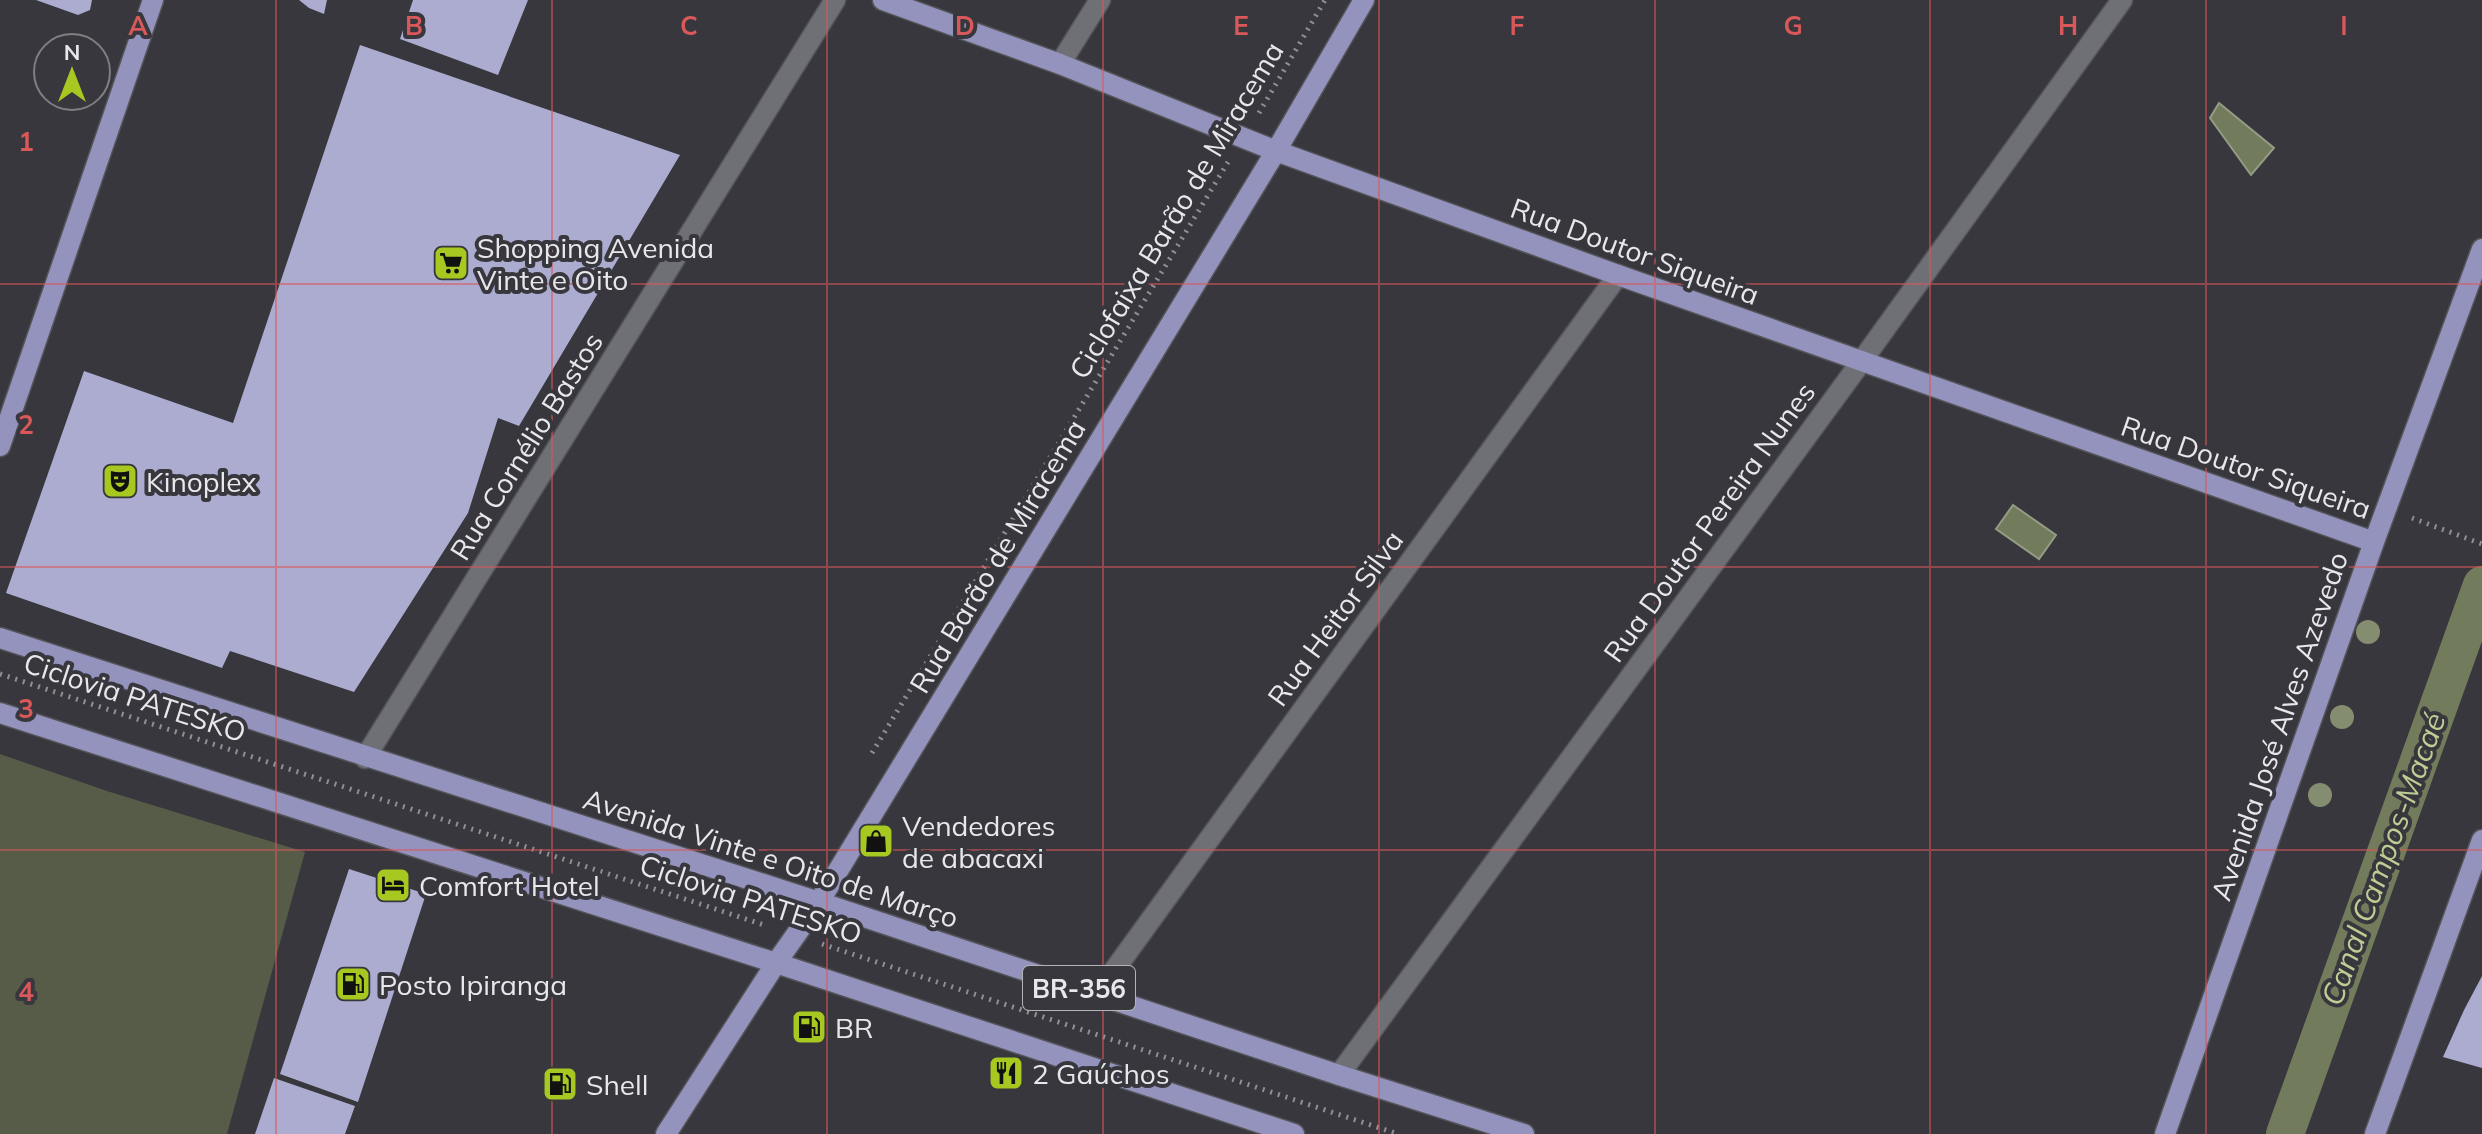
<svg xmlns="http://www.w3.org/2000/svg" width="2482" height="1134" font-family="Mulish,sans-serif">
<rect width="100%" height="100%" fill="#37373d"/>
<path fill="#565c47" d="M 0,754 L 107,791 L 305,852 L 227,1134 L 0,1134 Z"/>
<path fill="#727b5b" stroke="#959c86" stroke-width="2" d="M 2219,103 L 2274,148 L 2251,175 L 2210,118 Z
M 2013,505 L 2056,535 L 2039,559 L 1996,529 Z"/>
<g fill="none" stroke-linecap="round" stroke-linejoin="round">
<path stroke="#727b5b" stroke-width="38" d="M 2285,1134 L 2482,585"/>
</g>
<path fill="#abaccf" d="M 36,0 L 92,0 L 90,10 L 78,15 Z
M 299,0 L 327,0 L 324,14 L 309,8 Z
M 413,0 L 528,0 L 498,75 L 400,39 Z
M 360,45 L 680,155 L 519,426 L 498,418 L 468,513 L 354,692 L 230,651 L 222,668 L 6,593 L 84,371 L 233,423 Z
M 349,869 L 426,894 L 358,1102 L 280,1074 Z
M 2482,976 L 2482,1068 L 2443,1057 L 2464,1010 Z
M 274,1078 L 355,1106 L 345,1134 L 255,1134 Z"/>
<g fill="none" stroke-linecap="round" stroke-linejoin="round">
<defs>
<path id="minor" d="M 1060,64 L 1100,0
M 365,758 L 835,0
M 1097,994 L 1618,275
M 1339,1075 L 1861,362 L 2122,0"/>
<path id="major" d="M 883,0 L 1060,64 L 1276,151 L 1618,275 L 2374,542
M 0,446 L 153,0
M 0,638 L 819,902 L 1339,1075 L 1524,1134
M 0,713 L 776,963 L 1294,1134
M 666,1134 L 776,963 L 819,902 L 1276,151 L 1364,0
M 2165,1134 L 2374,542 L 2482,249
M 2375,1134 L 2482,840"/>
</defs>
<use href="#minor" stroke="#535358" stroke-width="23"/>
<use href="#major" stroke="#535358" stroke-width="23"/>
<path stroke="#8f8f94" stroke-width="5" stroke-dasharray="2 6" stroke-linecap="butt" d="M 1259,113 L 1325,0
M 2412,518 L 2482,544
M 0,674 L 767,926
M 872,753 L 1228,162
M 822,944 L 1398,1134"/>
<use href="#minor" stroke="#6f7076" stroke-width="20"/>
<use href="#major" stroke="#9393be" stroke-width="20"/>
</g>
<g fill="#858d70">
<circle cx="2368" cy="632" r="12"/>
<circle cx="2342" cy="717" r="12"/>
<circle cx="2320" cy="795" r="12"/>
</g>
<path fill="none" stroke="#da5859" stroke-width="2" stroke-opacity="0.55" d="M 276,0 L 276,1134M 552,0 L 552,1134M 827,0 L 827,1134M 1103,0 L 1103,1134M 1379,0 L 1379,1134M 1655,0 L 1655,1134M 1930,0 L 1930,1134M 2206,0 L 2206,1134M 0,284 L 2482,284M 0,567 L 2482,567M 0,850 L 2482,850"/>
<defs>
<symbol id="supermarket-square" viewBox="-11 -11 22 22"><rect x="-9" y="-9" width="18" height="18" rx="4" fill="#a7c820" stroke="#37373d"/><path d="M-6-5.5h2.5l.6 2H6L4.5 2H-2.5L-4.4-4H-6ZM-1.5 3.2a1.3 1.3 0 1 0 .1 0ZM3 3.2a1.3 1.3 0 1 0 .1 0Z" fill="#111"/></symbol>
<symbol id="theatre-square" viewBox="-11 -11 22 22"><rect x="-9" y="-9" width="18" height="18" rx="4" fill="#a7c820" stroke="#37373d"/><path d="M-5-5.5Q0-4 5-5.5V0Q5 5 0 6Q-5 5-5 0ZM-3.3-2.5H-1v1.5H-3.3ZM1-2.5H3.3v1.5H1ZM-2.8 1Q0 5.5 2.8 1Z" fill="#111"/></symbol>
<symbol id="shop-square" viewBox="-11 -11 22 22"><rect x="-9" y="-9" width="18" height="18" rx="4" fill="#a7c820" stroke="#37373d"/><path d="M-5-2.5h2.3a2.7 3.5 0 0 1 5.4 0H5L5.5 6h-11ZM-1.5-2.5h3a1.5 2.3 0 0 0-3 0Z" fill="#111"/></symbol>
<symbol id="hotel-square" viewBox="-11 -11 22 22"><rect x="-9" y="-9" width="18" height="18" rx="4" fill="#a7c820" stroke="#37373d"/><path d="M-6-4.5h1.5V1H6V5H4.5V3h-9V5H-6ZM-4 0a1.8 1.8 0 1 1 3.6 0ZM.5 0V-2.5h3Q6-2.5 6 0Z" fill="#111"/></symbol>
<symbol id="fuel-square" viewBox="-11 -11 22 22"><rect x="-9" y="-9" width="18" height="18" rx="4" fill="#a7c820" stroke="#37373d"/><path d="M-5.5-6h7V0h2V4h1.3V-2.5L3-4.5l.8-.8L6-3V5H2.5V1h-1V6h-7ZM-4.2-4.7v3.2H.2V-4.7Z" fill="#111"/></symbol>
<symbol id="restaurant-square" viewBox="-11 -11 22 22"><rect x="-9" y="-9" width="18" height="18" rx="4" fill="#a7c820" stroke="#37373d"/><path d="M-5-6h1v4h1v-4h1v4h1v-4h1v5L-1.5 .5V6h-2V.5L-5-1ZM5-6V6H3V1.5H1.5Q1.5-4 5-6Z" fill="#111"/></symbol>
</defs>
<g fill-rule="evenodd">
<use href="#supermarket-square" x="431" y="243" width="40" height="40"/>
<use href="#theatre-square" x="100" y="461" width="40" height="40"/>
<use href="#shop-square" x="856" y="821" width="40" height="40"/>
<use href="#hotel-square" x="373" y="865" width="40" height="40"/>
<use href="#fuel-square" x="333" y="964" width="40" height="40"/>
<use href="#fuel-square" x="789" y="1007" width="40" height="40"/>
<use href="#restaurant-square" x="986" y="1053" width="40" height="40"/>
<use href="#fuel-square" x="540" y="1064" width="40" height="40"/>
</g>
<g text-anchor="middle" dominant-baseline="central" stroke-width="8" stroke-linejoin="round" paint-order="stroke">
<rect fill="#37373d" stroke="#b3b3b8" stroke-width="2" x="1023" y="966" width="112" height="44" rx="6"/>
<g font-size="26" font-weight="bold" fill="#e8e8ec">
<text x="1079" y="988">BR-356</text>
</g>
<g font-size="28" fill="#e8e8ec" stroke="#37373d">
<text transform="translate(1176 210) rotate(-59)">Ciclofaixa Barão de Miracema</text>
<text transform="translate(1635 251) rotate(20)">Rua Doutor Siqueira</text>
<text transform="translate(526 446) rotate(-58)">Rua Cornélio Bastos</text>
<text transform="translate(2246 467) rotate(19)">Rua Doutor Siqueira</text>
<text transform="translate(1709 522) rotate(-54)">Rua Doutor Pereira Nunes</text>
<text transform="translate(997 556) rotate(-59)">Rua Barão de Miracema</text>
<text transform="translate(1335 618) rotate(-54)">Rua Heitor Silva</text>
<text transform="translate(135 697) rotate(18)">Ciclovia PATESKO</text>
<text transform="translate(2279 726) rotate(-71)">Avenida José Alves Azevedo</text>
<text transform="translate(771 858) rotate(18)">Avenida Vinte e Oito de Março</text>
<text transform="translate(751 899) rotate(18)">Ciclovia PATESKO</text>
</g>
<g font-size="28" fill="#e8e8ec" stroke="#37373d" text-anchor="start">
<text x="477" y="247">Shopping Avenida<tspan x="477" dy="32">Vinte e Oito</tspan></text>
<text x="146" y="481">Kinoplex</text>
<text x="902" y="825">Vendedores<tspan x="902" dy="32">de abacaxi</tspan></text>
<text x="419" y="885">Comfort Hotel</text>
<text x="379" y="984">Posto Ipiranga</text>
<text x="835" y="1027">BR</text>
<text x="1032" y="1073">2 Gaúchos</text>
<text x="586" y="1084">Shell</text>
</g>
<g font-size="30" font-style="italic" fill="#bdcd93" stroke="#37373d">
<text transform="translate(2383 859) rotate(-70)">Canal Campos-Macaé</text>
</g>
</g>
<g font-size="26" text-anchor="middle" font-weight="bold" fill="#da5859" stroke="#37373d" stroke-width="8" stroke-linejoin="round" paint-order="stroke">
<text x="138" y="35">A</text>
<text x="414" y="35">B</text>
<text x="689" y="35">C</text>
<text x="965" y="35">D</text>
<text x="1241" y="35">E</text>
<text x="1517" y="35">F</text>
<text x="1793" y="35">G</text>
<text x="2068" y="35">H</text>
<text x="2344" y="35">I</text>
<text x="26" y="151">1</text>
<text x="26" y="434">2</text>
<text x="26" y="718">3</text>
<text x="26" y="1001">4</text>
</g>
<g transform="translate(72 72)"><circle r="38" fill="#37373d" stroke="#7e7e83" stroke-width="2"/>
<path d="M0-6L14 30L0 20L-14 30Z" fill="#a7c820"/>
<text y="-12" font-size="22" font-weight="bold" text-anchor="middle" fill="#e8e8ec">N</text>
</g>
</svg>
